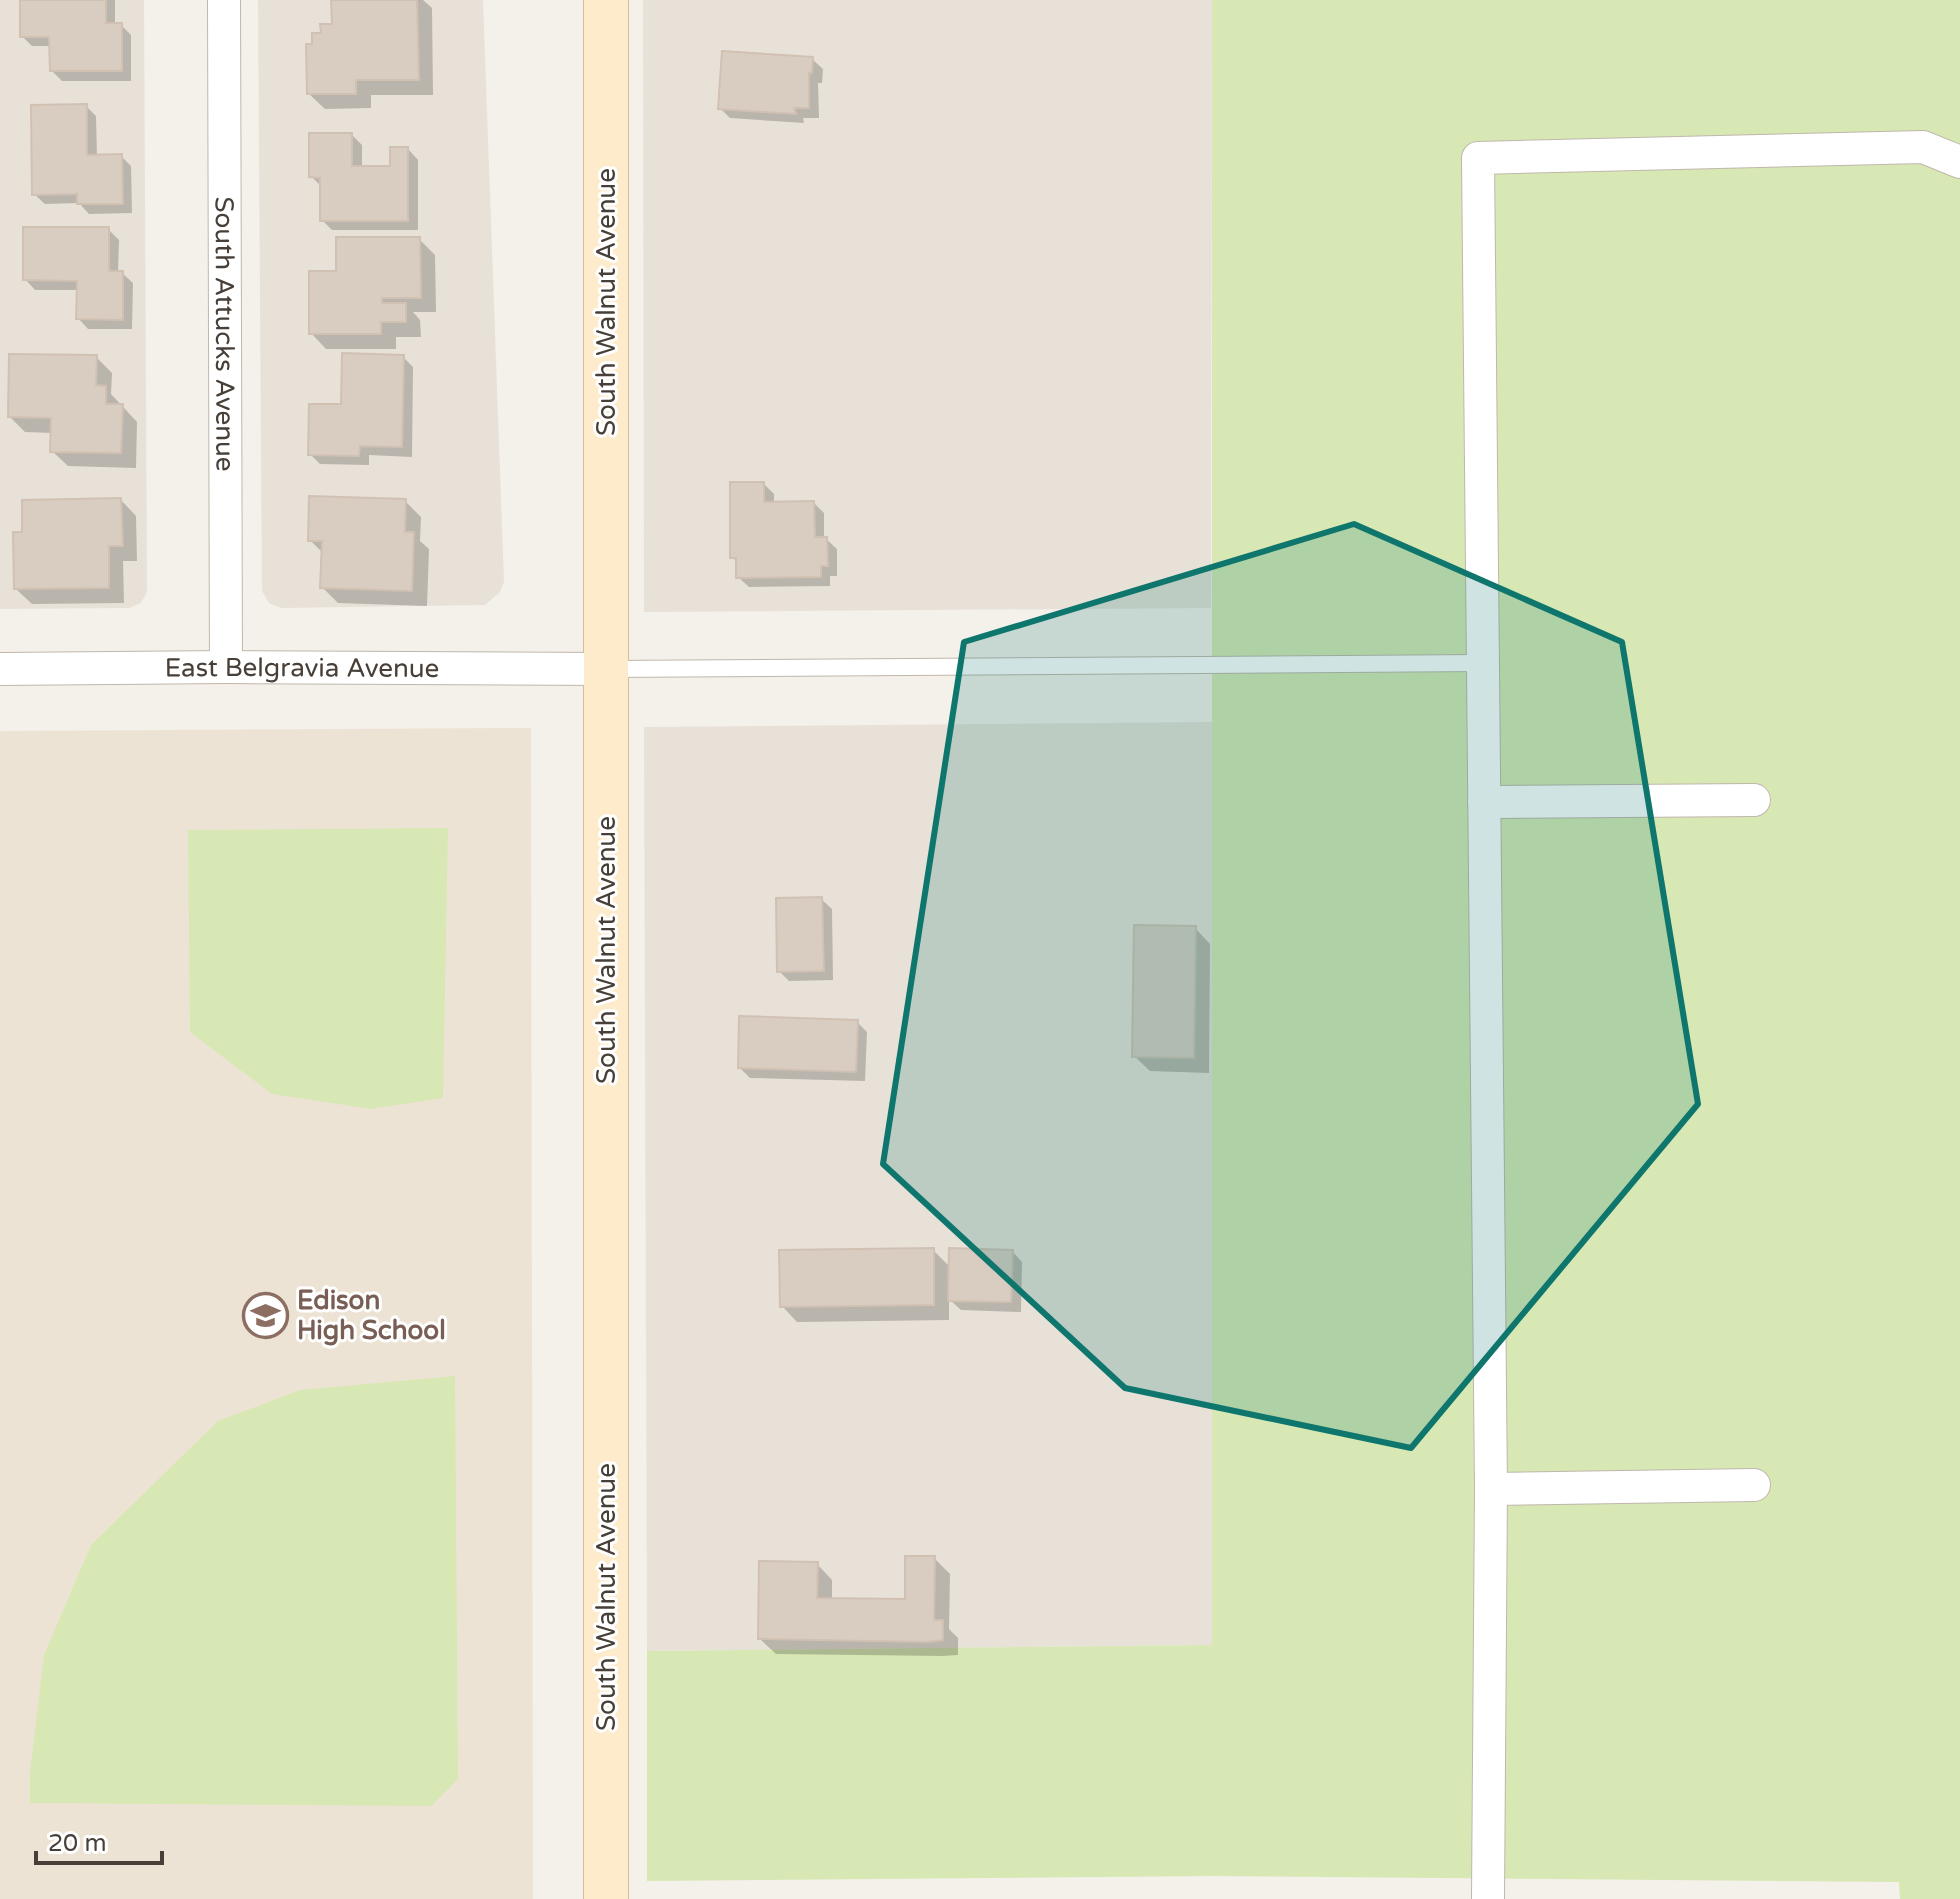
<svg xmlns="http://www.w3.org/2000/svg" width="1960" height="1899" font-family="'Varela Round',sans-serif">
<rect width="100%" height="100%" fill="#f4f0ea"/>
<path fill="#e8e1d8" d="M 0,0 L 144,0 L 147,592 L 141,603 L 129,608 L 0,609 Z
M 258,0 L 483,0 L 504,582 L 500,592 L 485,605 L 281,608 L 269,603 L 262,591 Z
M 643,0 L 1212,0 L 1211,608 L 644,612 Z
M 1212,722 L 1212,1645 L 647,1651 L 644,727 Z"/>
<path fill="#ede3d4" d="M 531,728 L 533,1899 L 0,1899 L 0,731 Z"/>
<path fill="#d7e8b4" d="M 1212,0 L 1960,0 L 1960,1899 L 1900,1899 L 1899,1882 L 1212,1876 L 647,1881 L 647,1651 L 1212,1645 Z
M 448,828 L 443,1098 L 371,1109 L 272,1094 L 190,1032 L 188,830 Z
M 455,1376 L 458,1779 L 431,1806 L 30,1803 L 30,1772 L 44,1655 L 91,1545 L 218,1421 L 300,1390 Z"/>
<path fill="#0003" d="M 22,0 L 115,0 L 115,25 L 121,25 L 131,35 L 131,81 L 62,81 L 52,71 L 51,46 L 32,46 L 22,36 Z
M 333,0 L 423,0 L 432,8 L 433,95 L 371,95 L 371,108 L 325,109 L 309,94 L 314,46 L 334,26 Z
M 812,59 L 823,69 L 822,83 L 818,83 L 819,118 L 803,118 L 804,123 L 730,118 L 720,108 Z
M 86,106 L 96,116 L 97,157 L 121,156 L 131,166 L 132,213 L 89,214 L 79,203 L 45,204 L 34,194 Z
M 352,135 L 362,145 L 362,168 L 392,168 L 408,149 L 418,160 L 418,230 L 332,230 L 322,220 L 322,187 L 311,176 Z
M 108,229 L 119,240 L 118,273 L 122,273 L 133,283 L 132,329 L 88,329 L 78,318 L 78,290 L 35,290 L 25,279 Z
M 419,239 L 435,255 L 436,312 L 413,312 L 420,320 L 421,337 L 396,337 L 396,349 L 326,349 L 311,333 L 338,273 Z
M 96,357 L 112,373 L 111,394 L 137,422 L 136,468 L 68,466 L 52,451 L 53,433 L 25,432 L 10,417 Z
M 403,357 L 413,367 L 412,457 L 369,455 L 369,465 L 320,464 L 310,454 L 343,406 Z
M 764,484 L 774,494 L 774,504 L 814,503 L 824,513 L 824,539 L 826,539 L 837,549 L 837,576 L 830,576 L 830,586 L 749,587 L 738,577 L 738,563 L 732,557 Z
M 121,500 L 136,516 L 137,561 L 123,561 L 124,603 L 32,604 L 16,589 Z
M 405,501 L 421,517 L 420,541 L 429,549 L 427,606 L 338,603 L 322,587 L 323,553 L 310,540 Z
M 821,899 L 832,909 L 833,980 L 789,981 L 779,971 Z
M 1195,928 L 1210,944 L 1209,1073 L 1150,1071 L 1134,1056 Z
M 857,1022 L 867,1032 L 865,1081 L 750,1078 L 740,1068 Z
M 933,1250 L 951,1268 L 1012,1251 L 1022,1262 L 1021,1312 L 961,1310 L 949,1299 L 949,1320 L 797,1322 L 782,1306 Z
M 934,1558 L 950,1574 L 949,1629 L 958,1638 L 958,1655 L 943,1656 L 776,1654 L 760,1639 L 817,1564 L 832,1580 L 832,1600 L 907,1601 Z"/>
<path fill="#d9cdc2" stroke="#d1c1b3" stroke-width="2" d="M 20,0 L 106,0 L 106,23 L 122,23 L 122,71 L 50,71 L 49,37 L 20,37 Z
M 331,0 L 417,0 L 419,80 L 356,80 L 356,94 L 307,94 L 306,44 L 312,44 L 312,33 L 321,33 L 320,24 L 332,24 Z
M 722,51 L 813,57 L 812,73 L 809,73 L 809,108 L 794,108 L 796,114 L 718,109 Z
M 87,104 L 87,155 L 122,154 L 123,204 L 77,204 L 77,194 L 32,195 L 31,105 Z
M 309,133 L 352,133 L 352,166 L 390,166 L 390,147 L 408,147 L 408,221 L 320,221 L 320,178 L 309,177 Z
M 23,227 L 109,227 L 109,271 L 123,271 L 123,320 L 76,319 L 77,281 L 23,280 Z
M 336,237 L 420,237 L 421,298 L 382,298 L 382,303 L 406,303 L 406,322 L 381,322 L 381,334 L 309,334 L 309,271 L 336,271 Z
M 342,353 L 404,355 L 402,447 L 360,446 L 359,456 L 308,455 L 309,404 L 341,404 Z
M 9,354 L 97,355 L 96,385 L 106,386 L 106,404 L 123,404 L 121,453 L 50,452 L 51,418 L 8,417 Z
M 730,482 L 764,482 L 764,502 L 814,501 L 815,537 L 827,537 L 828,566 L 821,566 L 821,577 L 736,578 L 736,558 L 730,558 Z
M 309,496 L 406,499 L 405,532 L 414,532 L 412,591 L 320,588 L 322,541 L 308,541 Z
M 121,498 L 123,546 L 109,546 L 109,588 L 14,589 L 13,532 L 22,532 L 22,500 Z
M 822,897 L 824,971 L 777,972 L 776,898 Z
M 1134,925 L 1196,926 L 1194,1058 L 1132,1057 Z
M 739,1016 L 858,1020 L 856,1072 L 738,1068 Z
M 934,1248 L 934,1305 L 780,1307 L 779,1250 Z
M 949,1248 L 1013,1250 L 1011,1302 L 948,1301 Z
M 905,1556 L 935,1556 L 934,1620 L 943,1620 L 943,1640 L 928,1642 L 758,1639 L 759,1561 L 818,1562 L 817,1598 L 905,1599 Z"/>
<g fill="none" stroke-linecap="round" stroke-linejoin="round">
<defs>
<path id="lane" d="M 607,669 L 1483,663"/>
<g id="street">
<path id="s1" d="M 224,0 L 226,667"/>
<path id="s2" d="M 0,669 L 226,667 L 606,669"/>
<path d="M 1484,802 L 1754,800"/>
<path d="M 1491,1489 L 1754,1485"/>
<path d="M 1488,1899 L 1491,1489 L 1478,158 L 1923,147 L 1960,162"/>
</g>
<path id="secondary" d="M 606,0 L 606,1899"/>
</defs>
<use href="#lane" stroke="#c0b7ac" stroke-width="18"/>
<use href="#street" stroke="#c0b7ac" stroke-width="34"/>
<use href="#secondary" stroke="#d3bd9a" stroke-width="46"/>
<use href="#lane" stroke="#fff" stroke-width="16"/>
<use href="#street" stroke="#fff" stroke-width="32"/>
<use href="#secondary" stroke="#fdebcb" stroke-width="44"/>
</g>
<path fill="#0f766e" fill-opacity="0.2" stroke="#0f766e" stroke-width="6" stroke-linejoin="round" d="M 1354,524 L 1622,642 L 1698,1104 L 1411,1448 L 1125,1388 L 883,1164 L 964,642 Z"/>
<defs>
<symbol id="school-ring" viewBox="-11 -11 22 22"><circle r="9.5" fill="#fff" stroke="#8d6e63" stroke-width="1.5"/><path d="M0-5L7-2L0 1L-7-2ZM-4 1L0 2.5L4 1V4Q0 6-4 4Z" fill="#8d6e63"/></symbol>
</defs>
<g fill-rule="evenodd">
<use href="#school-ring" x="240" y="1290" width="51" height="51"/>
</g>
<g text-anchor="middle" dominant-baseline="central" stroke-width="6" stroke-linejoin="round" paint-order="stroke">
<g font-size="26" fill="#484038" stroke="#fff">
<text transform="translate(606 302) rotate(-90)">South Walnut Avenue</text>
<text stroke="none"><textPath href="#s1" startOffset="334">South Attucks Avenue</textPath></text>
<text stroke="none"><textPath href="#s2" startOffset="302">East Belgravia Avenue</textPath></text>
<text transform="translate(606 950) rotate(-90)">South Walnut Avenue</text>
<text transform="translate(606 1597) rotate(-90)">South Walnut Avenue</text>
</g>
<g font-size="26" font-weight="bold" fill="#785e54" stroke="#fff" text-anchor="start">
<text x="297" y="1300">Edison<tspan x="297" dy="30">High School</tspan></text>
</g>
</g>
<path d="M36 1851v12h126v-12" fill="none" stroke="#484038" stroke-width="4"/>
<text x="48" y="1851" font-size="24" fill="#484038" stroke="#ffffff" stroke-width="6" paint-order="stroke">20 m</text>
</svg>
